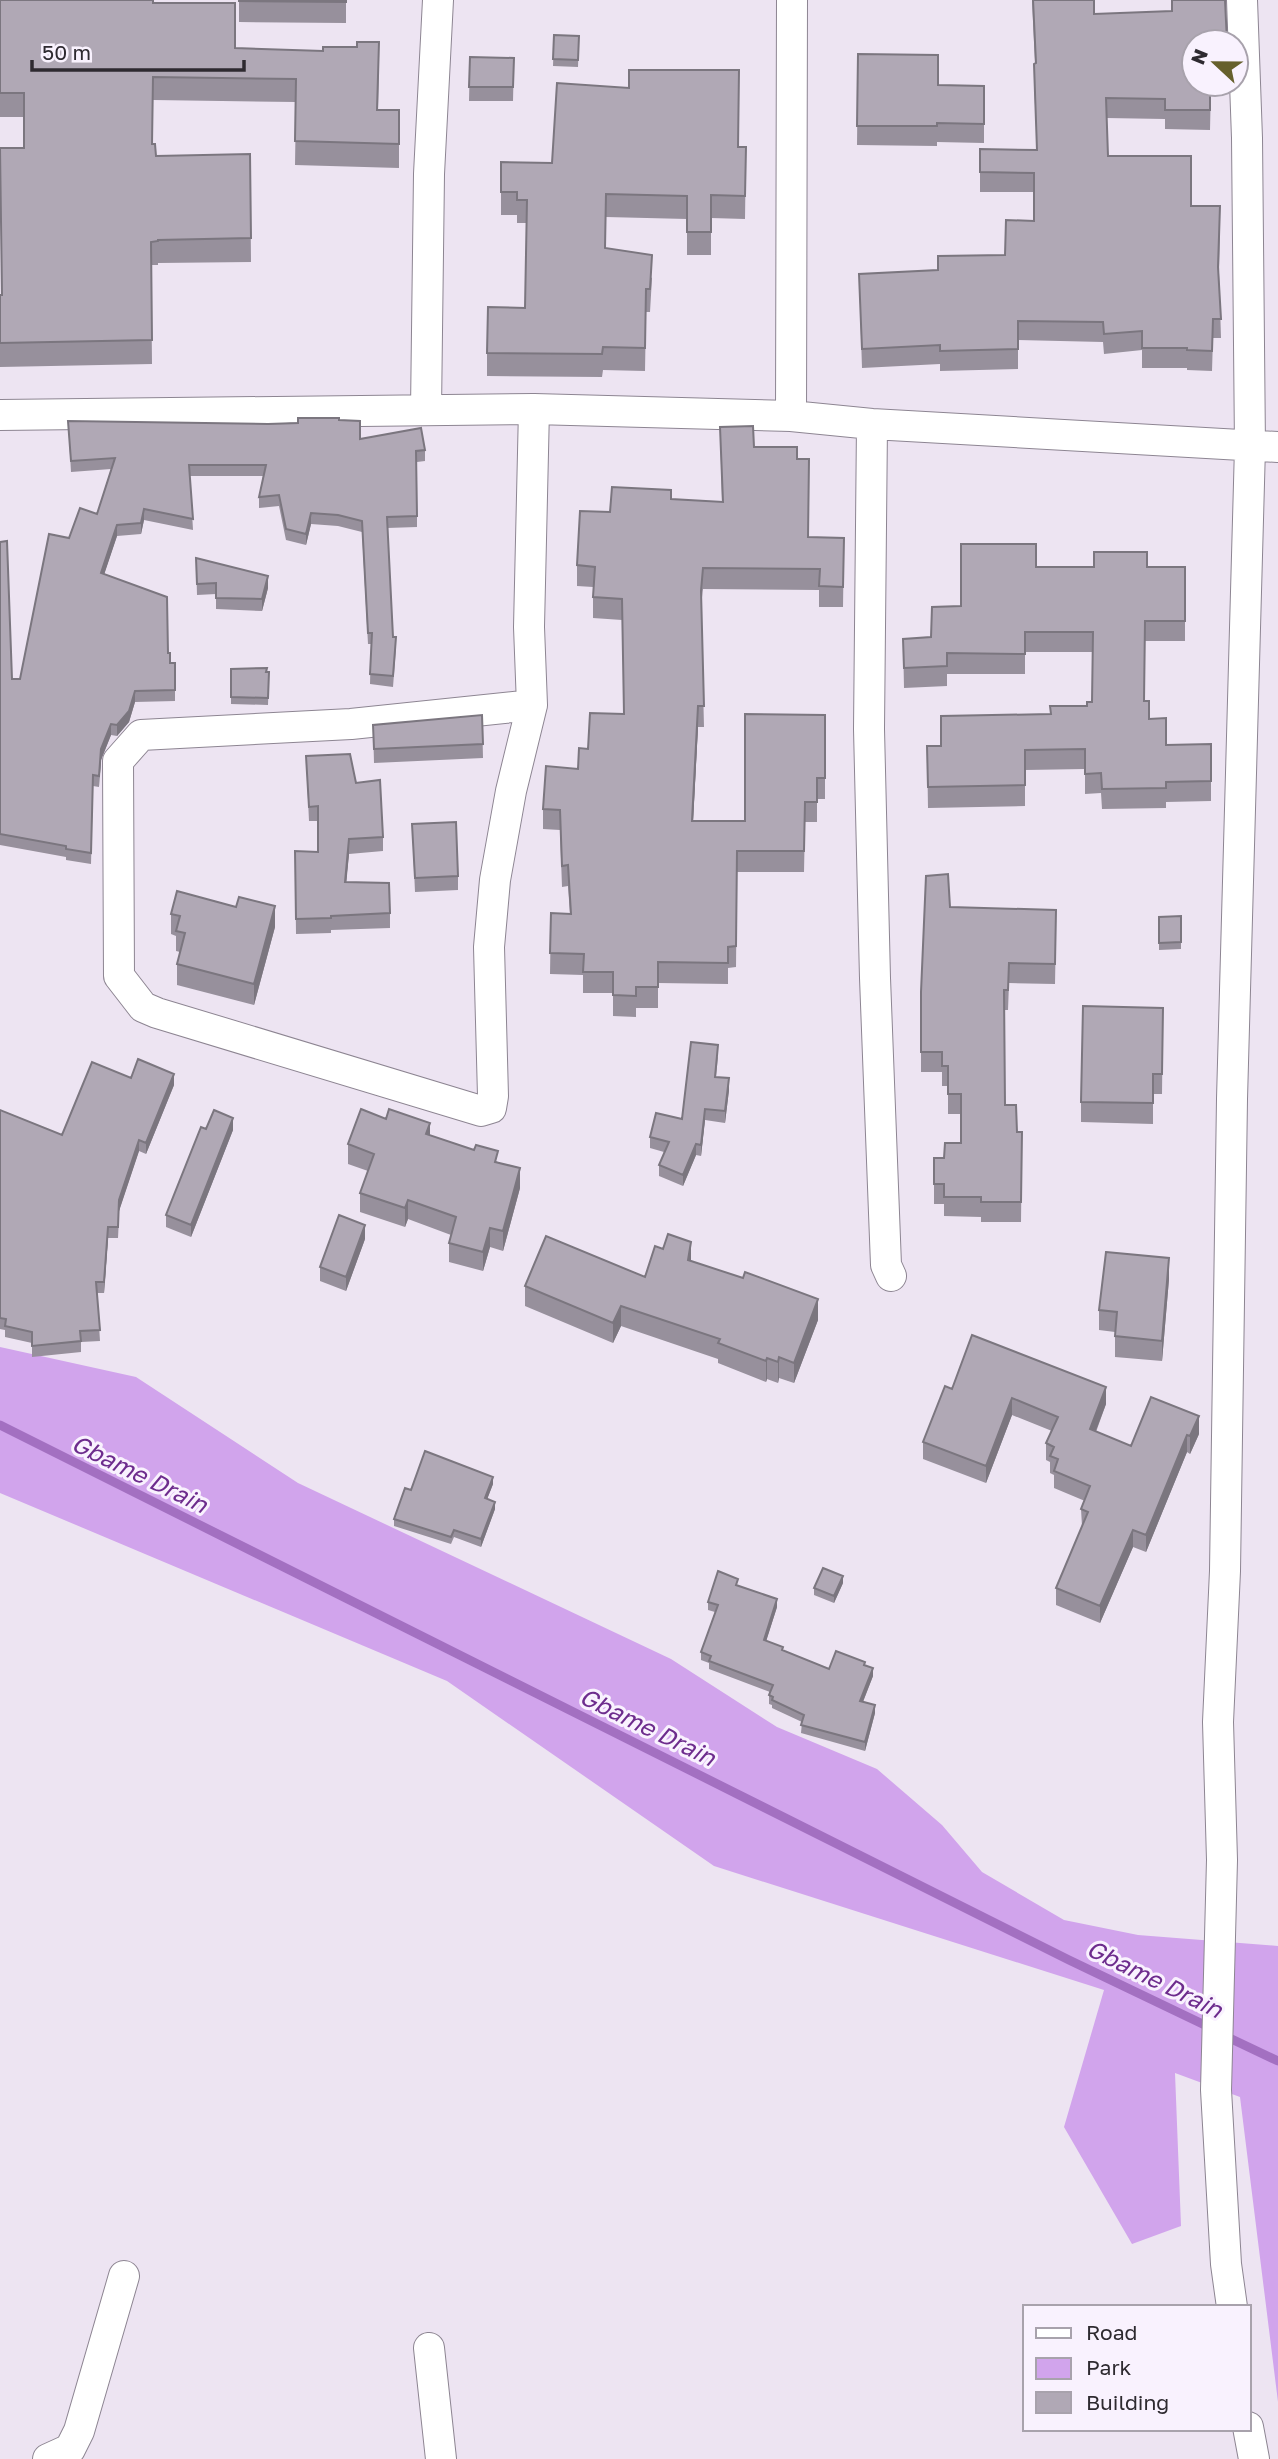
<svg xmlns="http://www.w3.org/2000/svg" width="1278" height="2459" font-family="'Golos Text',sans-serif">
<rect width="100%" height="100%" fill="#ede4f2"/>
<path fill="#d1a4ec" d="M 0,1347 L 136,1377 L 298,1483 L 671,1659 L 777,1727 L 877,1769 L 942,1825 L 982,1872 L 1064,1920 L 1138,1935 L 1278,1946 L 1278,2402 L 1240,2097 L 1175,2073 L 1181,2226 L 1132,2244 L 1064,2127 L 1104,1990 L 714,1866 L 447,1681 L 0,1493 Z"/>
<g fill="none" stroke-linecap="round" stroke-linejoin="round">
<path stroke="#a370c1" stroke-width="9" d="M 0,1425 L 1069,1960 L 1211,2028
M 1223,2035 L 1278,2061"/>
<defs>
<path id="minor" d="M 426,410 L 429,174 L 438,0
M 0,415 L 534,409 L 791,416 L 872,424 L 1278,447
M 791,416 L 792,0
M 872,424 L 869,729 L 875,978 L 886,1265 L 891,1276
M 532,705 L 351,724 L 141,735 L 118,761 L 119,976 L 143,1007 L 157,1013 L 481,1111 L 491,1108 L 493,1096 L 489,947 L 495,880 L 511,791 L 532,705 L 529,627 L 534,409
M 1232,2307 L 1226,2264 L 1216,2090 L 1222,1860 L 1218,1722 L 1225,1571 L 1232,1099 L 1250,447 L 1247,138 L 1242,0
M 429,2348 L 441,2459
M 1248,2427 L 1254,2459
M 48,2459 L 70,2449 L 79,2431 L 124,2276"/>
</defs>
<use href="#minor" stroke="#8d8592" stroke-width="32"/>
<use href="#minor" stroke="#fff" stroke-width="30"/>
</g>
<path fill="#97909c" d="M 0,0 L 153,3 L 235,48 L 379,66 L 378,110 L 399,110 L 399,168 L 295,165 L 296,102 L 153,100 L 152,144 L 156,156 L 250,154 L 251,262 L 158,263 L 158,265 L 151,265 L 152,364 L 0,367 L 0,295 L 1,295 L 24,148 L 24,117 L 0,117 Z
M 239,0 L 346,0 L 346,23 L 239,22 Z
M 1032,0 L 1094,0 L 1094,14 L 1172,11 L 1172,0 L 1225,0 L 1194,42 L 1211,84 L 1210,130 L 1165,129 L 1165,119 L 1106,118 L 1108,156 L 1191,206 L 1220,226 L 1219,273 L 1221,338 L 1213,338 L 1212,371 L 1187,370 L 1187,368 L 1142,368 L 1142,350 L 1104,354 L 1103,342 L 1018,340 L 1018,369 L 940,371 L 940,364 L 862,368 L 859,274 L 938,270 L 1005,255 L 1034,221 L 1034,192 L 980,192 L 980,149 L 1037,150 L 1034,83 L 1034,64 L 1035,63 Z
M 554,35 L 579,36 L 578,67 L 553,66 Z
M 858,54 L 938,85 L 984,86 L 984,143 L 937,142 L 937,146 L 857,145 Z
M 470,57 L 514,58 L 513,101 L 469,101 Z
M 738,147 L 746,147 L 745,219 L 711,218 L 711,255 L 687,255 L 687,219 L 606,217 L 605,248 L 652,278 L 650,312 L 646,312 L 645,371 L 603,370 L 602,377 L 487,376 L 487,353 L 525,308 L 527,223 L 517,223 L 517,215 L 501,215 L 501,162 L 552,163 Z
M 339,420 L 360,439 L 425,450 L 425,461 L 417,462 L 417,527 L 387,528 L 393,637 L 396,648 L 393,687 L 370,684 L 371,644 L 368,644 L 362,532 L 338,526 L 311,524 L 306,545 L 286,540 L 279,506 L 259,508 L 259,497 L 263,476 L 190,476 L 193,530 L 144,520 L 141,534 L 117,536 L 104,574 L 168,653 L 170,663 L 175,663 L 175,701 L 135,702 L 129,722 L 117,736 L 111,735 L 101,760 L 99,787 L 93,786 L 91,864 L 66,860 L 66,857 L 0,845 L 0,542 L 12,679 L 20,679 L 69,538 L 97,514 L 111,469 L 71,472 L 68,421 L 268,424 Z
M 720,427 L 754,447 L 797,459 L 808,537 L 844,538 L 843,607 L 819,607 L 819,590 L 703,589 L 701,606 L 704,727 L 698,727 L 693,821 L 745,821 L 825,715 L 825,799 L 817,799 L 817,822 L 805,822 L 804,872 L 737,872 L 736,967 L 728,968 L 728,984 L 658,983 L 658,1008 L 636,1008 L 636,1017 L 613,1016 L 613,993 L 583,993 L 583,975 L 550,974 L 551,913 L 570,914 L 568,886 L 562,887 L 560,830 L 543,829 L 543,809 L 578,769 L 588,749 L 624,714 L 622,620 L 593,618 L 593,587 L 577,586 L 577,565 L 671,499 L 722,502 Z
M 196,558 L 268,588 L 262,611 L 216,609 L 216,594 L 197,595 Z
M 1036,567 L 1185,567 L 1185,641 L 1145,641 L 1144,701 L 1149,719 L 1166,745 L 1211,744 L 1211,801 L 1166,802 L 1166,808 L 1102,809 L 1101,793 L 1085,794 L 1085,769 L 1025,770 L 1025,806 L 928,808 L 927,746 L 941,746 L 1051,714 L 1087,706 L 1092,702 L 1093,652 L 1025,652 L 1025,674 L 947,674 L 947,686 L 904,688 L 903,639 L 931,637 L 961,606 Z
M 231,669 L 269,672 L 268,705 L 231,704 Z
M 482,715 L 483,758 L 374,763 L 373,725 Z
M 306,756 L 356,783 L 383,837 L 383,851 L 349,854 L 346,882 L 390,913 L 390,928 L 331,930 L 331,933 L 296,934 L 295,851 L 318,852 L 318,821 L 309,821 Z
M 412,824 L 458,876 L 458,890 L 415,892 Z
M 950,907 L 1056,930 L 1055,984 L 1009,983 L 1008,1010 L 1004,1010 L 1005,1105 L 1017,1132 L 1022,1132 L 1021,1222 L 981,1222 L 981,1217 L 944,1216 L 944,1204 L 934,1204 L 934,1158 L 944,1158 L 961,1143 L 961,1114 L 948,1114 L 948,1086 L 942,1086 L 942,1072 L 921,1072 L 921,992 Z
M 171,914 L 275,927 L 254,1005 L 177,985 L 177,964 L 180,952 L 176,951 L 176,936 L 171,934 Z
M 1181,916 L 1181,949 L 1159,950 L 1159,917 Z
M 1163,1008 L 1162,1094 L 1153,1094 L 1153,1124 L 1081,1122 L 1081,1102 Z
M 718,1056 L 716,1077 L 729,1090 L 725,1123 L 705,1120 L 701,1156 L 696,1155 L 683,1186 L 659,1176 L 659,1165 L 664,1152 L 650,1148 L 650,1137 L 682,1119 Z
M 131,1078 L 174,1085 L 146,1154 L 139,1151 L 119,1211 L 118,1238 L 108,1238 L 104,1293 L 97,1293 L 100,1341 L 81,1342 L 81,1352 L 32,1357 L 32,1343 L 5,1337 L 5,1330 L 0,1329 L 0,1110 L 62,1135 Z
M 206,1129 L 233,1130 L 191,1237 L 166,1227 L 166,1215 Z
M 430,1136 L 498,1162 L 520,1188 L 503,1251 L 490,1247 L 483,1271 L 449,1262 L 449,1243 L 451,1235 L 408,1219 L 405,1227 L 360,1212 L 360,1193 L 368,1171 L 348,1164 L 348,1144 Z
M 365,1239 L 346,1291 L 320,1281 L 320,1267 Z
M 663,1249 L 818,1320 L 794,1383 L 779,1378 L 778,1383 L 767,1379 L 766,1382 L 718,1363 L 718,1359 L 621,1326 L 613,1343 L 525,1306 L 525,1286 L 645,1277 Z
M 1169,1279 L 1162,1361 L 1115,1357 L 1115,1332 L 1099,1330 L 1099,1310 Z
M 952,1389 L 1106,1404 L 1096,1432 L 1131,1446 L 1199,1434 L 1190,1454 L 1187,1452 L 1146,1552 L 1133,1547 L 1100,1623 L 1056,1605 L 1056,1588 L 1082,1526 L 1081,1509 L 1085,1501 L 1054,1488 L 1054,1475 L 1050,1473 L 1050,1462 L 1046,1460 L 1046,1443 L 1052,1431 L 1012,1415 L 986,1483 L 923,1459 L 923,1442 Z
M 493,1484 L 487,1499 L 495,1509 L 481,1547 L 454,1537 L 451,1544 L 394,1526 L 394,1519 L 411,1490 Z
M 843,1583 L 834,1603 L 814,1595 L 814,1588 Z
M 738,1586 L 777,1607 L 766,1641 L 783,1651 L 829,1669 L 865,1665 L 873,1676 L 863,1702 L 875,1713 L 865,1751 L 801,1733 L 802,1722 L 772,1708 L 772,1705 L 769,1704 L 769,1695 L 770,1692 L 709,1669 L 709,1663 L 701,1660 L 701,1652 L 715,1612 L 708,1610 L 708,1602 Z"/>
<path fill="#7b767f" d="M 144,509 L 144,520 L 141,534 L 141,523 Z
M 311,513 L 311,524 L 306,545 L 306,534 Z
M 117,525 L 117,536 L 101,584 L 101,573 Z
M 268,576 L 268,588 L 262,611 L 262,599 Z
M 135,691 L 135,702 L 129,722 L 117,736 L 117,725 Z
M 698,706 L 698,727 L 692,842 L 692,821 Z
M 111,724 L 111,735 L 101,760 L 99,787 L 101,749 Z
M 349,839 L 349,854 L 345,897 L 345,882 Z
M 275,906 L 275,927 L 254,1005 L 254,984 Z
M 174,1074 L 174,1085 L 146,1154 L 146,1143 Z
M 729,1078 L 729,1090 L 725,1123 L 725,1111 Z
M 705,1109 L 705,1120 L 701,1156 L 701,1145 Z
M 233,1118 L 233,1130 L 191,1237 L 191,1225 Z
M 430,1123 L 430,1142 L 426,1134 Z
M 139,1140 L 139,1151 L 119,1211 L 118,1238 L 119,1200 Z
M 696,1144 L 696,1155 L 683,1186 L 683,1175 Z
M 520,1168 L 520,1188 L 503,1251 L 503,1231 Z
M 408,1200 L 408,1219 L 405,1227 L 405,1208 Z
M 365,1225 L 365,1239 L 346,1291 L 346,1277 Z
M 108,1227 L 108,1238 L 104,1293 L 104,1282 Z
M 490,1228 L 490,1247 L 483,1271 L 483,1252 Z
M 691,1242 L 691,1262 L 688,1260 Z
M 1169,1258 L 1169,1279 L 1162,1361 L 1162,1341 Z
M 818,1299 L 818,1320 L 794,1383 L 794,1363 Z
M 621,1306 L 621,1326 L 613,1343 L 613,1323 Z
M 779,1357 L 779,1378 L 778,1383 L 778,1362 Z
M 767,1358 L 767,1379 L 766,1382 L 766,1361 Z
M 1106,1387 L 1106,1404 L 1090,1446 L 1090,1429 Z
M 1012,1398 L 1012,1415 L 986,1483 L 986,1466 Z
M 1199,1416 L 1199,1434 L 1190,1454 L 1190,1436 Z
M 1187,1435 L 1187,1452 L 1146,1552 L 1146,1535 Z
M 493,1477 L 493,1484 L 485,1505 L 485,1498 Z
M 495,1502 L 495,1509 L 481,1547 L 481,1539 Z
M 1133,1530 L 1133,1547 L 1100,1623 L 1100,1606 Z
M 843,1576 L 843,1583 L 834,1603 L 834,1596 Z
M 777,1599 L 777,1607 L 764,1648 L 764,1640 Z
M 873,1668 L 873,1676 L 860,1709 L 860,1701 Z
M 875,1705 L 875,1713 L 865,1751 L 865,1742 Z"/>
<path fill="#b0a8b5" stroke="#7b767f" stroke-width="2" d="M 0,0 L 153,0 L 153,3 L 235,3 L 235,48 L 323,51 L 323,47 L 357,47 L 357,42 L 379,42 L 377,110 L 399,110 L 399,144 L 295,141 L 296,79 L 153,77 L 152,144 L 155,144 L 156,156 L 250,154 L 251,238 L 158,240 L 158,241 L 151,242 L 152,340 L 0,343 L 0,295 L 2,295 L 0,148 L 24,148 L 24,93 L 0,93 Z
M 239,0 L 346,0 L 346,2 L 239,1 Z
M 1033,0 L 1094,0 L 1094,14 L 1172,11 L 1172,0 L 1225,0 L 1227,42 L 1194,42 L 1194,84 L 1210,84 L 1210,110 L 1165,110 L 1165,99 L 1106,98 L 1108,156 L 1191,156 L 1191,206 L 1220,206 L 1218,267 L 1221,319 L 1213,319 L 1212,351 L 1187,350 L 1187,348 L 1142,348 L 1142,331 L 1104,334 L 1103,322 L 1018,321 L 1018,349 L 940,351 L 940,345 L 862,349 L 859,274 L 938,270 L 938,256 L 1005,255 L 1006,220 L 1034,221 L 1034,173 L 980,172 L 980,149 L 1037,150 L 1034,64 L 1036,63 Z
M 554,35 L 579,36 L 578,60 L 553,59 Z
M 858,54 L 938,55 L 938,85 L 984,86 L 984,124 L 937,123 L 937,126 L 857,126 Z
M 470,57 L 514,58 L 513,87 L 469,87 Z
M 629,70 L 739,70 L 738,147 L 746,147 L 745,196 L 711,195 L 711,232 L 687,232 L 687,196 L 606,194 L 605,248 L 652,255 L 650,289 L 646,289 L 645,348 L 603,347 L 602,354 L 487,353 L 488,307 L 525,308 L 527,200 L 517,200 L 517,192 L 501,192 L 501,162 L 552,163 L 557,83 L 629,88 Z
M 298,418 L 339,418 L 339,420 L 360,421 L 360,439 L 421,428 L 425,450 L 416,451 L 417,516 L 387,517 L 393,637 L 396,637 L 393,676 L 370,674 L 372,633 L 368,633 L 362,521 L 338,515 L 311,513 L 306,534 L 286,529 L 279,495 L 259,497 L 266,465 L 189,465 L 193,519 L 144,509 L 141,523 L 117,525 L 101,573 L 167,597 L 168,653 L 170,653 L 170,663 L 175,663 L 175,690 L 135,691 L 129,711 L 117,725 L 111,724 L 101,749 L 99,776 L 93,775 L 91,853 L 66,849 L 66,846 L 0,834 L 0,542 L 7,541 L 12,679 L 20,679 L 49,534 L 69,538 L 80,508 L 97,514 L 115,458 L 71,461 L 68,421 L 268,424 L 298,423 Z
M 753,426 L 754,447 L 797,447 L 797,459 L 809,459 L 808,537 L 844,538 L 843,587 L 819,586 L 820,569 L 703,568 L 701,591 L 704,706 L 698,706 L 692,821 L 745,821 L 745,714 L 825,715 L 825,778 L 817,778 L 817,802 L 805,802 L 804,851 L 737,851 L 736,946 L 728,947 L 728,963 L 658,962 L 658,987 L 636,987 L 636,996 L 613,995 L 613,972 L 583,972 L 584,954 L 550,953 L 551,913 L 571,914 L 568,865 L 562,866 L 560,810 L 543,809 L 546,766 L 578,769 L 579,748 L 588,749 L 590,713 L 624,714 L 622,599 L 593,597 L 595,567 L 577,565 L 580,511 L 610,512 L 612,487 L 671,490 L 671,499 L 723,502 L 720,427 Z
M 961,544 L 1036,544 L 1036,567 L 1094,567 L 1094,552 L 1147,552 L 1147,567 L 1185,567 L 1185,621 L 1145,621 L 1144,701 L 1149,701 L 1149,719 L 1166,718 L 1166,745 L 1211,744 L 1211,781 L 1166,782 L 1166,788 L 1102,789 L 1101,773 L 1085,774 L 1085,749 L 1025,750 L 1025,785 L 928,787 L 927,746 L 941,746 L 941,716 L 1051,714 L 1050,706 L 1087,706 L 1087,702 L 1092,702 L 1093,632 L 1025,632 L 1025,654 L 947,653 L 947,666 L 904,668 L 903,639 L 931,637 L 932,607 L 961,606 Z
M 196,558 L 268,576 L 262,599 L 216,598 L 216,583 L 197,584 Z
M 267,668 L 266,672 L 269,672 L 268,698 L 231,697 L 231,669 Z
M 482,715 L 483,744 L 374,749 L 373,725 Z
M 350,754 L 356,783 L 380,780 L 383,837 L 349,839 L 345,882 L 389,883 L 390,913 L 331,916 L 331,918 L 296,919 L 295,851 L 318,852 L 318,806 L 309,807 L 306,756 Z
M 456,822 L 458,876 L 415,878 L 412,824 Z
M 948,874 L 950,907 L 1056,910 L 1055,964 L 1009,963 L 1008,990 L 1004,990 L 1005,1105 L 1016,1105 L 1017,1132 L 1022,1132 L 1021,1202 L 981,1202 L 981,1197 L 944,1197 L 944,1184 L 934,1184 L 934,1158 L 944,1158 L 945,1143 L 961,1143 L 961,1094 L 948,1094 L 948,1066 L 942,1066 L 942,1052 L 921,1052 L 921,992 L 926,876 Z
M 177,891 L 236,907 L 239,897 L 275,906 L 254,984 L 177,964 L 185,933 L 176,931 L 180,916 L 171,914 Z
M 1181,916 L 1181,942 L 1159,943 L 1159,917 Z
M 1083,1006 L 1163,1008 L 1162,1074 L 1153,1074 L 1153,1103 L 1081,1102 Z
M 691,1042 L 718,1045 L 715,1077 L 729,1078 L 725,1111 L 705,1109 L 701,1145 L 696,1144 L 683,1175 L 659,1165 L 669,1142 L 650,1137 L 656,1113 L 682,1119 Z
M 138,1059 L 174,1074 L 146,1143 L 139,1140 L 119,1200 L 118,1227 L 108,1227 L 104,1282 L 96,1282 L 100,1330 L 80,1331 L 81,1341 L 32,1346 L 32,1332 L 5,1326 L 6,1319 L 0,1318 L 0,1110 L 62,1135 L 92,1062 L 131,1078 Z
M 361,1109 L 386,1119 L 389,1109 L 430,1123 L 426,1134 L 474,1150 L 476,1145 L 498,1151 L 495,1162 L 520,1168 L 503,1231 L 490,1228 L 483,1252 L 449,1243 L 456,1217 L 408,1200 L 405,1208 L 360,1193 L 374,1154 L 348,1144 Z
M 214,1110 L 233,1118 L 191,1225 L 166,1215 L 201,1127 L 206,1129 Z
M 339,1215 L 365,1225 L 346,1277 L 320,1267 Z
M 668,1234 L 691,1242 L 688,1260 L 743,1278 L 745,1272 L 818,1299 L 794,1363 L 779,1357 L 778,1362 L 767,1358 L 766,1361 L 718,1343 L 720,1339 L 621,1306 L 613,1323 L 525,1286 L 546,1236 L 645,1277 L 655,1246 L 663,1249 Z
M 1106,1252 L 1169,1258 L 1162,1341 L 1115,1336 L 1117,1312 L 1099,1310 Z
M 972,1335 L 1106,1387 L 1090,1429 L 1131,1446 L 1151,1397 L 1199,1416 L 1190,1436 L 1187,1435 L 1146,1535 L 1133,1530 L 1100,1606 L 1056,1588 L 1088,1512 L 1081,1509 L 1090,1486 L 1054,1471 L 1058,1459 L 1050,1456 L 1054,1447 L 1046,1443 L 1058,1417 L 1012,1398 L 986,1466 L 923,1442 L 945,1386 L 952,1389 Z
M 425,1451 L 493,1477 L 485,1498 L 495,1502 L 481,1539 L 454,1530 L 451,1537 L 394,1519 L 405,1488 L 411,1490 Z
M 823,1568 L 843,1576 L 834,1596 L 814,1588 Z
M 718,1571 L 738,1579 L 736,1585 L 777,1599 L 764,1640 L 783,1647 L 782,1650 L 829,1669 L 836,1651 L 865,1662 L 864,1665 L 873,1668 L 860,1701 L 875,1705 L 865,1742 L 801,1725 L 804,1715 L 772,1700 L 773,1697 L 769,1695 L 773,1685 L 709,1661 L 711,1656 L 701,1652 L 718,1605 L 708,1602 Z"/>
<g text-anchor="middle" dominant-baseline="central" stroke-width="6" stroke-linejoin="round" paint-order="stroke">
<g font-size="24" font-style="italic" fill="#6d2c8d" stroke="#f9f2fe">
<text transform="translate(140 1473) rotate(26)">Gbame Drain</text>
<text transform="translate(648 1726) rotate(26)">Gbame Drain</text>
<text transform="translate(1155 1978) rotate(26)">Gbame Drain</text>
</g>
</g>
<rect x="1023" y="2305" width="228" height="126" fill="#f9f2fe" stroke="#a8a2ac" stroke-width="2"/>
<rect x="1036" y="2328" width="35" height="10" fill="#ffffff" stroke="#a8a2ac" stroke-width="2"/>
<text x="1086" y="2340" font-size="21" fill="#2e2a30">Road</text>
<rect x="1036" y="2358" width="35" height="21" fill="#d1a4ec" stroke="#a8a2ac" stroke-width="2"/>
<text x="1086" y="2375" font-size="21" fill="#2e2a30">Park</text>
<rect x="1036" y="2392" width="35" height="21" fill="#b0a8b5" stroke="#a8a2ac" stroke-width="2"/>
<text x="1086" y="2410" font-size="21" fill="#2e2a30">Building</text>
<g transform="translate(1215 63) rotate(292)"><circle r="33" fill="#f9f2fe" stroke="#a8a2ac" stroke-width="2"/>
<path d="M0-5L12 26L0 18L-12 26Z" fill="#66602c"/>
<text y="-10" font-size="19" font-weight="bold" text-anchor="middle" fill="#2e2a30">N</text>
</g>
<path d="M32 60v10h212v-10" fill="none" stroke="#2e2a30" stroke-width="3.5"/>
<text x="42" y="60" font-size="21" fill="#2e2a30" stroke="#f9f2fe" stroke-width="5" paint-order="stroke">50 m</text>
</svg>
